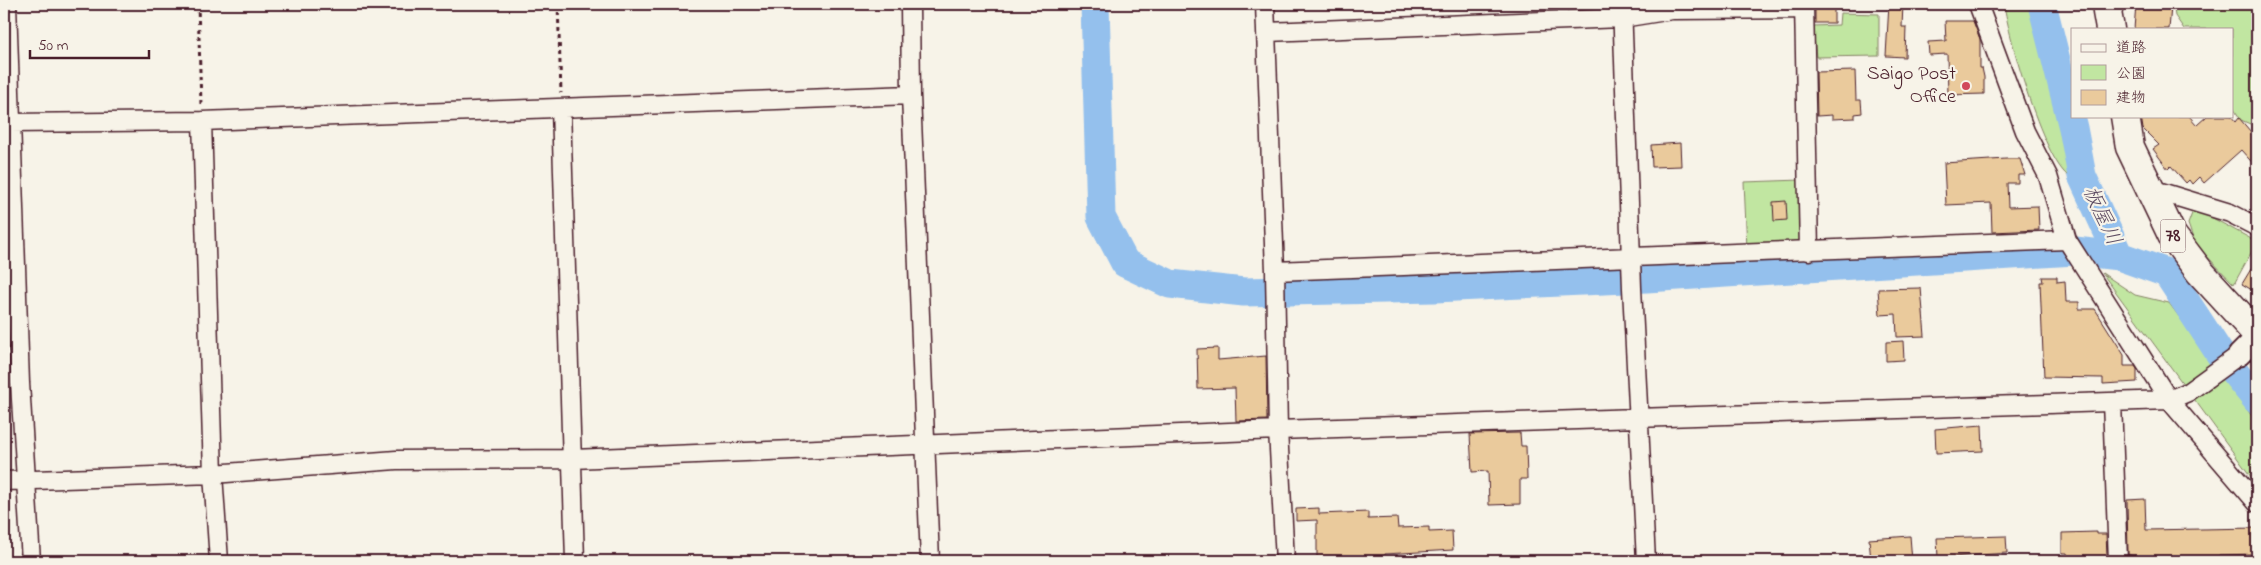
<svg xmlns="http://www.w3.org/2000/svg" width="2261" height="565" font-family="'Indie Flower','Klee One',sans-serif">
<rect width="100%" height="100%" fill="#f7f3e8"/>
<filter id="ink" filterUnits="userSpaceOnUse"><feTurbulence type="fractalNoise" baseFrequency=".02" numOctaves="2"/><feDisplacementMap in="SourceGraphic" scale="10" xChannelSelector="R" yChannelSelector="G"/><feConvolveMatrix kernelMatrix="1 2 1 2 8 2 1 2 1" color-interpolation-filters="sRGB"/></filter>
<g filter="url(#ink)">
<path fill="#c1e6a1" stroke="#868266" d="M 2004,4 L 2032,4 L 2058,118 L 2073,171 L 2073,179 C 2045,169 2008,35 2004,4 Z
M 2173,4 L 2257,4 L 2257,127 L 2241,120 L 2232,106 L 2232,29 L 2184,29 L 2175,16 Z
M 1840,13 L 1879,14 L 1879,56 L 1816,57 L 1813,26 L 1839,25 Z
M 1802,180 L 1804,242 L 1747,249 L 1744,182 Z
M 2194,208 L 2257,242 L 2234,284 L 2195,244 L 2188,224 Z
M 2102,273 L 2135,295 L 2169,303 L 2257,423 L 2257,485 Z"/>
<g fill="none" stroke-linecap="round" stroke-linejoin="round">
<path stroke="#94c0ed" stroke-width="29" d="M 1095,4 L 1101,217 L 1125,263 L 1170,284 L 1244,292 L 1435,288 L 1647,278 L 2075,251 L 2119,256 L 2167,273 L 2222,357 L 2257,400
M 2042,4 L 2073,128 L 2082,176 L 2119,256"/>
</g>
<path fill="#eaca9c" stroke="#4a1f2b" d="M 1815,4 L 1834,4 L 1834,23 L 1815,23 Z
M 1889,4 L 1903,4 L 1902,27 L 1906,27 L 1905,57 L 1886,56 Z
M 2136,4 L 2158,4 L 2158,6 L 2171,7 L 2169,29 L 2134,29 Z
M 1945,21 L 1973,21 L 1980,39 L 1980,68 L 1982,68 L 1984,77 L 1984,94 L 1948,95 L 1947,54 L 1929,55 L 1928,42 L 1946,41 Z
M 1855,71 L 1856,100 L 1861,100 L 1862,113 L 1855,114 L 1855,118 L 1832,119 L 1832,115 L 1817,116 L 1816,72 Z
M 2141,116 L 2189,116 L 2197,125 L 2207,116 L 2231,116 L 2236,122 L 2239,118 L 2257,139 L 2257,168 L 2241,150 L 2204,183 L 2199,177 L 2192,184 L 2189,180 L 2186,183 L 2171,166 L 2168,169 L 2153,149 L 2159,145 L 2143,129 Z
M 1680,143 L 1681,166 L 1652,167 L 1651,145 Z
M 2006,159 L 2020,159 L 2025,175 L 2018,175 L 2018,183 L 2007,183 L 2008,207 L 2038,206 L 2039,230 L 1992,232 L 1991,203 L 1946,205 L 1944,163 Z
M 1786,201 L 1787,220 L 1774,221 L 1773,202 Z
M 2257,259 L 2257,293 L 2242,284 Z
M 2042,277 L 2057,277 L 2057,282 L 2065,281 L 2066,302 L 2079,302 L 2079,309 L 2095,309 L 2124,355 L 2124,366 L 2135,366 L 2137,369 L 2137,382 L 2103,384 L 2103,378 L 2044,377 L 2040,282 L 2043,282 Z
M 1921,288 L 1925,336 L 1897,337 L 1896,314 L 1880,315 L 1878,289 Z
M 1903,341 L 1904,360 L 1886,361 L 1886,342 Z
M 1218,348 L 1218,360 L 1266,356 L 1267,420 L 1236,421 L 1235,388 L 1198,389 L 1197,349 Z
M 1982,425 L 1983,451 L 1936,453 L 1935,429 Z
M 1520,433 L 1521,446 L 1526,446 L 1527,479 L 1520,479 L 1520,504 L 1489,505 L 1488,471 L 1472,472 L 1470,434 Z
M 2145,499 L 2146,530 L 2257,528 L 2257,554 L 2219,555 L 2219,561 L 2174,561 L 2174,557 L 2148,558 L 2128,555 L 2127,500 Z
M 1319,508 L 1319,514 L 1368,512 L 1368,519 L 1397,518 L 1398,528 L 1429,527 L 1429,532 L 1452,531 L 1453,550 L 1385,554 L 1385,561 L 1317,561 L 1317,520 L 1296,521 L 1296,509 Z
M 2096,532 L 2096,534 L 2106,534 L 2107,556 L 2105,556 L 2105,559 L 2068,561 L 2067,553 L 2062,553 L 2062,533 Z
M 1910,536 L 1912,561 L 1871,561 L 1869,539 Z
M 2006,536 L 2007,553 L 1938,558 L 1937,538 Z"/>
<g fill="none" stroke-linecap="round" stroke-linejoin="round">
<defs>
<path id="minor" d="M 7,4 L 20,383 L 31,561
M 910,4 L 911,95 L 930,561
M 1265,4 L 1275,271 L 1278,430 L 1285,561
M 1622,4 L 1632,288 L 1646,561
M 1804,4 L 1809,251
M 1978,4 L 2025,131 L 2048,176 L 2067,240 L 2169,400 L 2257,503
M 1267,32 L 1622,18 L 1672,10 L 1804,9
M 561,108 L 575,561
M 202,121 L 213,474 L 219,561
M 11,123 L 202,121 L 911,95
M 2148,188 L 2230,213 L 2257,227
M 1275,271 L 2067,240
M 2112,402 L 2118,561
M 4,481 L 213,474 L 396,460 L 573,459 L 1278,430 L 2169,400 L 2188,392 L 2239,355"/>
<path id="tertiary" d="M 2239,355 L 2257,337"/>
<path id="primary" d="M 2110,4 L 2107,12 L 2110,29
M 2125,116 L 2130,147 L 2172,235 L 2200,272 L 2257,334"/>
</defs>
<use href="#minor" stroke="#4a1f2b" stroke-width="21"/>
<use href="#tertiary" stroke="#4a1f2b" stroke-width="25"/>
<use href="#primary" stroke="#4a1f2b" stroke-width="31"/>
<path stroke="#4a1f2b" stroke-width="3" stroke-dasharray="4 4" stroke-linecap="butt" d="M 198,4 L 201,105
M 558,4 L 561,93"/>
<use href="#minor" stroke="#f7f3e8" stroke-width="18"/>
<use href="#tertiary" stroke="#f7f3e8" stroke-width="21"/>
<use href="#primary" stroke="#f7f3e8" stroke-width="28"/>
</g>
</g>
<circle fill="#d1495b" stroke="#f7f3e8" stroke-width="2" cx="1966" cy="86" r="5"/>
<g text-anchor="middle" dominant-baseline="central" stroke-width="4.5" stroke-linejoin="round" paint-order="stroke">
<rect fill="#f7f3e8" stroke="#7e5f64" stroke-width="1" x="2160.5" y="219.5" width="25" height="33" rx="4"/>
<g font-size="19" font-weight="bold" fill="#4a1f2b">
<text x="2173" y="236">78</text>
</g>
<g font-size="20" fill="#4a1f2b" stroke="#f7f3e8" text-anchor="end">
<text x="1956" y="74">Saigo Post<tspan x="1956" dy="23">Office</tspan></text>
</g>
<g font-size="21" font-style="italic" fill="#604f65" stroke="#f7f3e8">
<text transform="translate(2101 216) rotate(65)">板屋川</text>
</g>
</g>
<rect width="2261" height="565" fill="none" stroke="#f7f3e8" stroke-width="20"/>
<rect x="10" y="10" width="2241" height="545" fill="none" stroke="#4a1f2b" stroke-width="2" filter="url(#ink)"/>
<rect x="2071" y="28" width="162" height="90" fill="#f7f3e8" stroke="#b29e9c"/>
<rect x="2081" y="44" width="25" height="8" fill="#f7f3e8" stroke="#b29e9c"/>
<text x="2116" y="52" font-size="15" fill="#4a1f2b">道路</text>
<rect x="2081" y="65" width="25" height="15" fill="#c1e6a1" stroke="#b29e9c"/>
<text x="2116" y="78" font-size="15" fill="#4a1f2b">公園</text>
<rect x="2081" y="90" width="25" height="15" fill="#eaca9c" stroke="#b29e9c"/>
<text x="2116" y="102" font-size="15" fill="#4a1f2b">建物</text>
<path d="M30 50v8h119v-8" fill="none" stroke="#4a1f2b" stroke-width="2.5"/>
<text x="38" y="50" font-size="15" fill="#4a1f2b" stroke="#f7f3e8" stroke-width="4" paint-order="stroke">50 m</text>
</svg>
